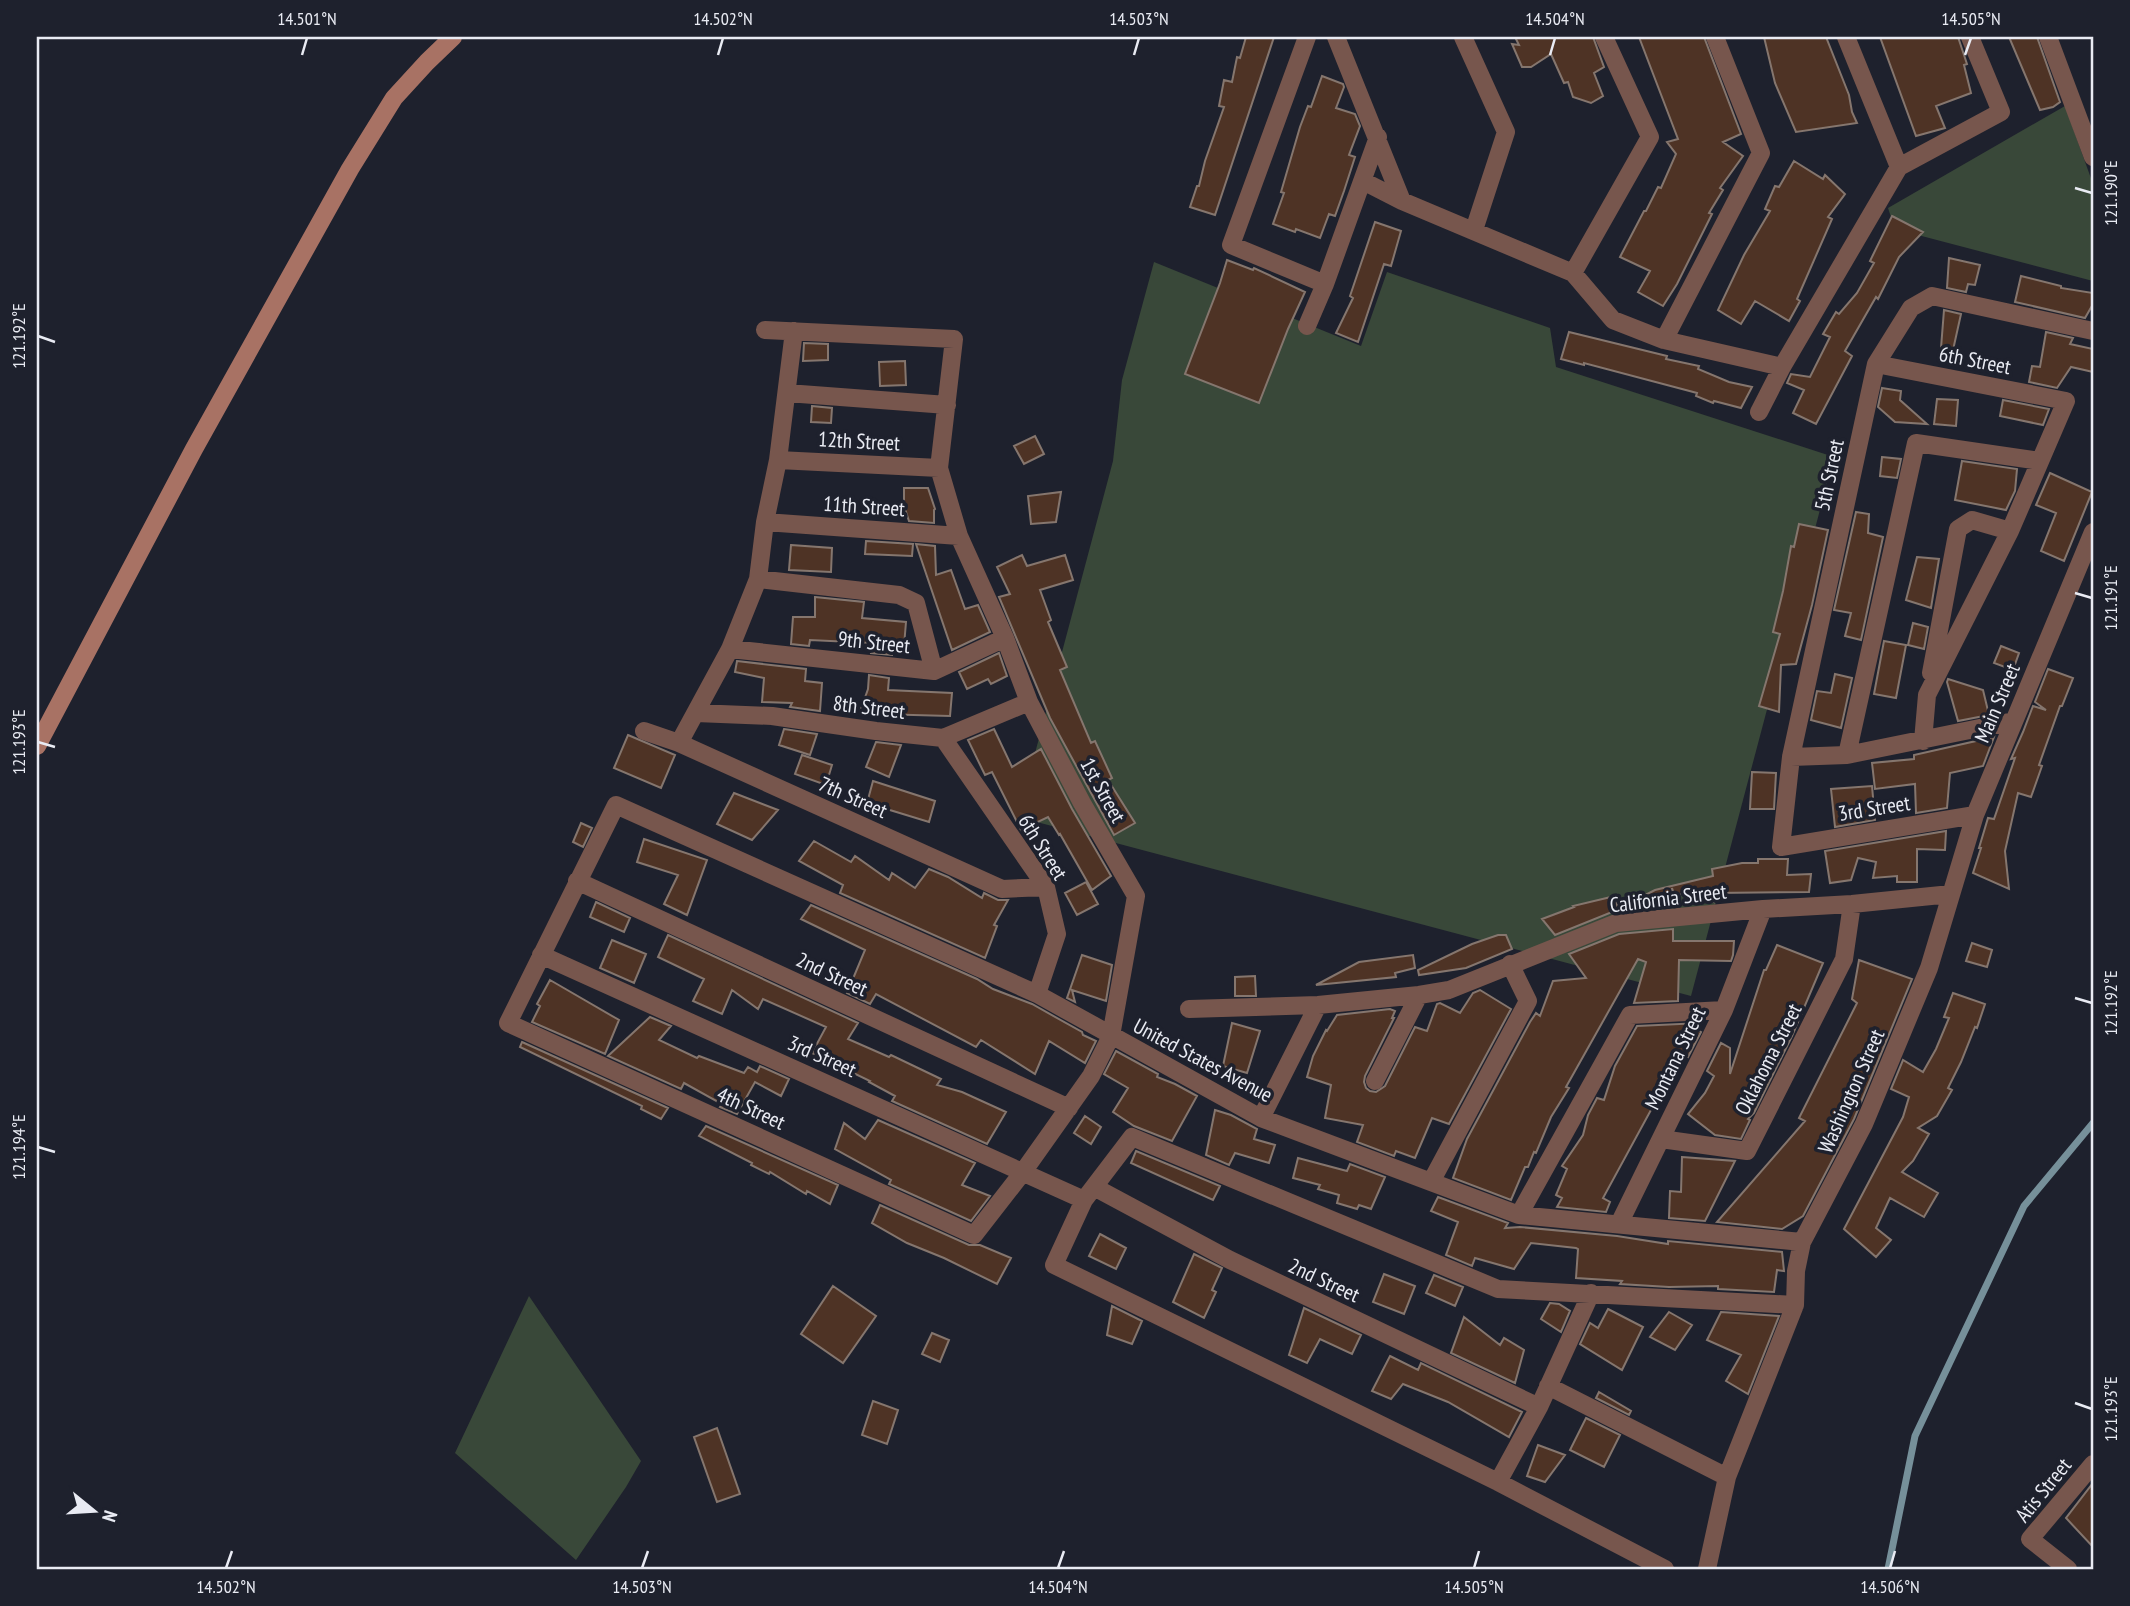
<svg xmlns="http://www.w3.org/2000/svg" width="2130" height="1606" font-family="'PT Sans Narrow',sans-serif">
<rect width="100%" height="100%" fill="#1e212d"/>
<path fill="#394839" d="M 2065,106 L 2093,184 L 2093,281 L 1895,229 L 1888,208 Z
M 1154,262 L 1361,346 L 1387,272 L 1550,328 L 1556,367 L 1834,457 L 1691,996 L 1018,817 L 1113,461 L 1122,380 Z
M 529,1296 L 641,1461 L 626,1487 L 576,1560 L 455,1453 Z"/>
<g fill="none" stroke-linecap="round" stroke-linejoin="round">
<path stroke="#76909a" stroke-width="7" d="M 1888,1569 L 1915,1436 L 2024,1206 L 2093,1123"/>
</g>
<path fill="#4e3325" stroke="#85766e" stroke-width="2" d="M 1246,37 L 1274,37 L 1215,215 L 1190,207 L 1197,186 L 1199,186 L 1205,161 L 1224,107 L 1219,106 L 1224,80 L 1232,82 L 1237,57 L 1240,58 Z
M 1515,37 L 1593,37 L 1604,67 L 1594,73 L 1603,96 L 1591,103 L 1573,97 L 1568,82 L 1564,83 L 1551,54 L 1531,67 L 1522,67 L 1512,44 L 1519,45 Z
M 1639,37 L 1704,37 L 1741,134 L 1723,142 L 1743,156 L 1720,188 L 1723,190 L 1709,213 L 1712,214 L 1677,284 L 1663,306 L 1638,292 L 1650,271 L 1620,257 L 1644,211 L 1646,211 L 1658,187 L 1661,188 L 1676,154 L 1667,142 L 1678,139 Z
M 1764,37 L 1826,37 L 1849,95 L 1852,112 L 1857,123 L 1796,132 L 1775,83 Z
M 1880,37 L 1958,37 L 1967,64 L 1964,65 L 1971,93 L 1936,106 L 1945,128 L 1916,136 Z
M 2009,37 L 2037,37 L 2060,102 L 2053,107 L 2040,110 Z
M 1322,76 L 1343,84 L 1344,87 L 1336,108 L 1355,114 L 1360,126 L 1349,155 L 1355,157 L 1344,191 L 1335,216 L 1329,214 L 1320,238 L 1296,229 L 1295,232 L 1273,224 L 1284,193 L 1281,192 L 1300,127 L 1308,106 L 1311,107 Z
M 1794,161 L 1823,179 L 1825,175 L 1845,194 L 1828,217 L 1832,219 L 1797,299 L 1800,301 L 1789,321 L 1755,301 L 1741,324 L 1718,310 L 1744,255 L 1770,211 L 1765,209 L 1775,186 L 1779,187 Z
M 1892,216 L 1923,232 L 1899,257 L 1878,299 L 1876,297 L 1845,351 L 1852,356 L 1816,424 L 1793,413 L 1804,390 L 1787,383 L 1791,374 L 1810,377 L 1830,337 L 1823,334 L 1836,312 L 1839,314 L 1857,293 L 1874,263 L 1870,261 Z
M 1375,222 L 1401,231 L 1391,266 L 1384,264 L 1358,342 L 1336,333 L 1353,298 L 1350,296 Z
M 1949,258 L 1980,265 L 1975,285 L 1968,284 L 1966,292 L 1947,288 Z
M 1227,260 L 1253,270 L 1254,268 L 1305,292 L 1288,329 L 1259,403 L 1185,374 L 1220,283 Z
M 2021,276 L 2061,286 L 2061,288 L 2093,293 L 2093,304 L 2085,318 L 2015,302 Z
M 1944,310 L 1961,314 L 1953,350 L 1941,348 Z
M 1569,332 L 1667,356 L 1666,359 L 1699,366 L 1698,369 L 1729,382 L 1752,387 L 1741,408 L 1714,401 L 1713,403 L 1696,396 L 1697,393 L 1584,363 L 1584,365 L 1561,359 Z
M 2046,332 L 2073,338 L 2070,344 L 2093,349 L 2093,372 L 2071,367 L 2057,388 L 2029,382 L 2032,366 L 2040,367 Z
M 804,343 L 828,344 L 828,360 L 803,361 Z
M 905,361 L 906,385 L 880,386 L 879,362 Z
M 1882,388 L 1901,391 L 1900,400 L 1927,424 L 1895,422 L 1878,407 Z
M 1937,399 L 1958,400 L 1956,426 L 1934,424 Z
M 2003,400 L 2049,409 L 2043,425 L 2000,416 Z
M 812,406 L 832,408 L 831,423 L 811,422 Z
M 1035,436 L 1044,454 L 1024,464 L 1014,446 Z
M 1882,457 L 1901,459 L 1897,478 L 1880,476 Z
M 1962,461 L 2017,469 L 2015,491 L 2006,510 L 1955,500 Z
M 2050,473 L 2092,492 L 2064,561 L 2041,551 L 2056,513 L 2036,505 Z
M 904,488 L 928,488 L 935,509 L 934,510 L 934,523 L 909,521 L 904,506 Z
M 1061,492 L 1056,522 L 1031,524 L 1028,496 Z
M 1856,512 L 1869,514 L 1868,533 L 1883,537 L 1861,640 L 1845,636 L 1851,613 L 1834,610 Z
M 1799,524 L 1828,530 L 1812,605 L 1796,664 L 1781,665 L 1779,712 L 1759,706 L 1780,634 L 1773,632 L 1783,591 L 1791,546 L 1794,547 Z
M 866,541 L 913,544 L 912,556 L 865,554 Z
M 916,544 L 935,546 L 936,575 L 951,570 L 965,609 L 978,605 L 990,632 L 952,650 Z
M 791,545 L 832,548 L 831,572 L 789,570 Z
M 1022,555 L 1027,566 L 1065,555 L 1073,580 L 1040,590 L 1051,620 L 1048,622 L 1067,667 L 1060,670 L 1091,743 L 1095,741 L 1112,778 L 1108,780 L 1135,823 L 1114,835 L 1050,718 L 999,597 L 1010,594 L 997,567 Z
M 1917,557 L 1939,559 L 1931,608 L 1906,600 Z
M 815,597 L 864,602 L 862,618 L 906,622 L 904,646 L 893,645 L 892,655 L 871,653 L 872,643 L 810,640 L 809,646 L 791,644 L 793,617 L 815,617 Z
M 1913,623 L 1928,627 L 1924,649 L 1908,645 Z
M 1884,641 L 1906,645 L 1896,698 L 1874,694 Z
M 2001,646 L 2019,653 L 2013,670 L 1994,663 Z
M 999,653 L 1007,676 L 991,684 L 988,679 L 967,689 L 959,672 Z
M 737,661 L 806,669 L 805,681 L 822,683 L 820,711 L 790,707 L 792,703 L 762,702 L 764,678 L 735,672 Z
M 2048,669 L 2073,678 L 2062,706 L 2060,706 L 2039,765 L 2042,766 L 2031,797 L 2018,793 L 2005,851 L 2009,889 L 1973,873 L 1981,848 L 1979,848 L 1988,818 L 1994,819 L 2015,758 L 2011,759 L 2023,732 L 2033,706 L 2046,710 L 2035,702 Z
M 1835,674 L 1852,678 L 1841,728 L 1811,720 L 1817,691 L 1831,693 Z
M 869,675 L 889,678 L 888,690 L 952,693 L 950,716 L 876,714 L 861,709 L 868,689 Z
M 1948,679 L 1983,690 L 1989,715 L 1958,721 L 1947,682 Z
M 784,729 L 817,734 L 810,755 L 779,745 Z
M 994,729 L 1012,767 L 1041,749 L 1072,809 L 1111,876 L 1092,890 L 1060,834 L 1059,835 L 1048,817 L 1021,830 L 992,772 L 985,775 L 968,740 Z
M 628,735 L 675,755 L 661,788 L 614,768 Z
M 1994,737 L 1983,766 L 1950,773 L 1947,808 L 1916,813 L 1915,784 L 1875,789 L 1872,763 L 1914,759 L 1914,755 Z
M 876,742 L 901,745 L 889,777 L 866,767 Z
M 802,755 L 832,765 L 826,785 L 795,774 Z
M 1752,772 L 1776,773 L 1774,809 L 1750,809 Z
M 873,781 L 935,801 L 929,822 L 867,803 Z
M 1872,786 L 1875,820 L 1835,827 L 1831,789 Z
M 734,793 L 778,810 L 752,840 L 717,824 Z
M 581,823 L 592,828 L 583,847 L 573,842 Z
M 1946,831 L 1945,850 L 1917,849 L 1917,882 L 1897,882 L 1897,876 L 1873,878 L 1876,862 L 1858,858 L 1851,880 L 1830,883 L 1825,851 Z
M 644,839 L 707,860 L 687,915 L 664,904 L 678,875 L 637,862 Z
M 814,841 L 851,862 L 855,856 L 889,880 L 892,873 L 915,888 L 929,869 L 948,877 L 982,898 L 984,893 L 998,900 L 1008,900 L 994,925 L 997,926 L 985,958 L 840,893 L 843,885 L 799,861 Z
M 1758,859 L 1788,859 L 1787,875 L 1811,874 L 1809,892 L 1713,893 L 1714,902 L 1689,894 L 1674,894 L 1672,888 L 1672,906 L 1612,912 L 1555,935 L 1542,919 L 1574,907 L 1573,906 L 1615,896 L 1618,909 L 1655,890 L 1713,876 L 1712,869 L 1742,863 L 1758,863 Z
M 1086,882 L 1098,904 L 1077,915 L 1065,893 Z
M 596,902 L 630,918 L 624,932 L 590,917 Z
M 811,905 L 977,979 L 993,989 L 1032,1004 L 1082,1032 L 1083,1035 L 1096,1041 L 1085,1063 L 1049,1041 L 1035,1074 L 981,1040 L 976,1047 L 876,994 L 870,1004 L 847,993 L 865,950 L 801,919 Z
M 1673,929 L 1673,941 L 1734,941 L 1733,955 L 1731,961 L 1679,960 L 1678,1001 L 1634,1003 L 1646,962 L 1638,959 L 1566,1087 L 1569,1088 L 1551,1117 L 1536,1153 L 1534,1152 L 1528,1167 L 1525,1167 L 1511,1200 L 1453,1178 L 1467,1139 L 1530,1022 L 1536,1013 L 1540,1016 L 1553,981 L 1586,978 L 1569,954 L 1619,934 Z
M 668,935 L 858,1023 L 848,1039 L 889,1057 L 891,1055 L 941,1079 L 937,1085 L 962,1092 L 1006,1112 L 987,1144 L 892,1101 L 895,1096 L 869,1082 L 870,1081 L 812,1053 L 826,1027 L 763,999 L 758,1009 L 732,990 L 722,1014 L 693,1001 L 704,979 L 658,957 Z
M 1498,935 L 1506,935 L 1512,949 L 1466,968 L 1419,975 L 1418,970 L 1472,944 Z
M 612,940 L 646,954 L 634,983 L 600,968 Z
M 1972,943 L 1992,950 L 1987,967 L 1966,961 Z
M 1777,945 L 1823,963 L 1792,1036 L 1754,1113 L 1748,1119 L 1750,1120 L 1741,1139 L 1715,1135 L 1688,1114 L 1705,1093 L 1714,1076 L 1707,1071 L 1721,1043 L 1730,1048 L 1730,1074 L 1764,970 L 1766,970 Z
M 1082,955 L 1112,965 L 1106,1001 L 1072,990 L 1075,1002 L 1067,998 Z
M 1413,955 L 1415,968 L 1395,973 L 1396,977 L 1316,985 L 1359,962 Z
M 1859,960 L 1912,979 L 1854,1119 L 1803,1216 L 1782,1229 L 1717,1222 L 1805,1121 L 1799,1118 L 1857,1003 L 1852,999 Z
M 1255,976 L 1256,996 L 1235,996 L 1235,977 Z
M 550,980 L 619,1020 L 605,1054 L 532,1022 L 540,1006 L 537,1004 Z
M 1480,990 L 1511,1009 L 1449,1124 L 1432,1118 L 1415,1158 L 1396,1151 L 1394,1156 L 1357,1142 L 1363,1125 L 1325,1118 L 1331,1085 L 1307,1077 L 1313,1056 L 1326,1030 L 1327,1031 L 1337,1015 L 1390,1009 L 1395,1011 L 1392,1018 L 1394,1018 L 1365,1076 L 1364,1082 L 1366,1088 L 1370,1091 L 1376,1092 L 1385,1086 L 1415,1027 L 1427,1031 L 1437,1004 L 1440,1003 L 1460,1013 L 1473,993 Z
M 1953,993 L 1985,1004 L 1977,1028 L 1975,1027 L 1961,1062 L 1948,1088 L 1952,1090 L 1937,1116 L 1918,1128 L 1929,1134 L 1913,1161 L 1902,1172 L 1938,1193 L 1924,1217 L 1890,1198 L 1876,1228 L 1891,1240 L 1876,1257 L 1844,1229 L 1903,1117 L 1909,1097 L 1891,1089 L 1903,1060 L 1923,1072 L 1936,1049 L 1949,1018 L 1944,1017 Z
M 650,1017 L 671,1026 L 659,1040 L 697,1058 L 699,1056 L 744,1073 L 748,1067 L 757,1072 L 760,1066 L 789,1079 L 781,1096 L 755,1082 L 737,1114 L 720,1107 L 722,1104 L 684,1083 L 681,1089 L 608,1056 Z
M 1232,1023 L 1260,1031 L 1247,1073 L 1223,1066 Z
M 1701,1023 L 1698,1030 L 1701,1032 L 1688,1057 L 1682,1053 L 1603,1198 L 1610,1202 L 1606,1212 L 1557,1207 L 1562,1198 L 1556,1195 L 1567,1169 L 1562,1166 L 1583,1135 L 1588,1115 L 1597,1098 L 1604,1100 L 1615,1066 L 1637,1026 Z
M 522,1042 L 668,1108 L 661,1119 L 641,1109 L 642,1106 L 520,1047 Z
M 1116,1051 L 1158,1074 L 1157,1077 L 1175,1084 L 1197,1096 L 1172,1141 L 1134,1126 L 1113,1112 L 1128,1088 L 1104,1074 Z
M 1215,1110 L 1231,1115 L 1257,1129 L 1254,1139 L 1275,1145 L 1269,1163 L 1235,1153 L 1229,1165 L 1206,1155 Z
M 1085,1116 L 1101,1127 L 1091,1144 L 1074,1133 Z
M 878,1120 L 975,1163 L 962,1185 L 990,1196 L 971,1221 L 889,1184 L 891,1180 L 835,1149 L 844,1123 L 865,1139 Z
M 706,1126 L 838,1185 L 830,1204 L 807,1191 L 806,1194 L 770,1172 L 769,1174 L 751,1165 L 752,1163 L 699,1136 Z
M 1136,1151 L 1220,1186 L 1213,1200 L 1131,1163 Z
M 1682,1157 L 1735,1161 L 1705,1221 L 1669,1218 L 1670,1191 L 1681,1192 Z
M 1298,1158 L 1347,1171 L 1350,1164 L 1385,1177 L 1371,1209 L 1359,1205 L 1357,1209 L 1337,1203 L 1339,1195 L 1318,1189 L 1320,1185 L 1293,1178 Z
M 1438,1197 L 1508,1223 L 1505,1228 L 1520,1227 L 1617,1236 L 1668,1244 L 1668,1241 L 1782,1252 L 1784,1271 L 1777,1270 L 1774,1292 L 1718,1289 L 1718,1286 L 1669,1287 L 1620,1284 L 1622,1281 L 1576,1278 L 1578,1249 L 1576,1248 L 1531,1243 L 1514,1269 L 1475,1258 L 1472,1266 L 1446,1255 L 1458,1222 L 1431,1211 Z
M 880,1205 L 969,1245 L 980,1245 L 1011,1258 L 997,1284 L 944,1258 L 907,1243 L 872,1223 Z
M 1100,1234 L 1126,1248 L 1116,1269 L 1089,1256 Z
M 1194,1254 L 1222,1268 L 1212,1290 L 1216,1292 L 1204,1318 L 1173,1302 Z
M 1384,1274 L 1415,1286 L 1404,1314 L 1373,1302 Z
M 1434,1275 L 1463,1287 L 1455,1306 L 1426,1293 Z
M 833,1286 L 876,1316 L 843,1363 L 801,1334 Z
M 1550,1303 L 1559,1304 L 1570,1311 L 1561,1332 L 1541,1319 Z
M 1112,1306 L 1142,1321 L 1132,1344 L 1107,1335 Z
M 1304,1308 L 1361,1335 L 1352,1354 L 1320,1339 L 1307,1363 L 1289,1355 Z
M 1608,1309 L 1643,1327 L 1622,1370 L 1580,1344 L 1590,1323 L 1598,1328 Z
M 1669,1312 L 1692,1325 L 1675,1350 L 1650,1337 Z
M 1721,1312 L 1779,1316 L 1748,1394 L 1726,1381 L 1741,1355 L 1707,1340 Z
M 1464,1317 L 1500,1345 L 1504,1338 L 1524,1350 L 1515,1383 L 1451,1353 Z
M 932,1333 L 949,1340 L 940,1362 L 922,1354 Z
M 1390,1356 L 1418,1370 L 1421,1363 L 1522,1412 L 1509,1437 L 1448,1402 L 1403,1384 L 1391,1399 L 1372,1391 Z
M 1599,1392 L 1631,1411 L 1629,1415 L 1596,1398 Z
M 873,1401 L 898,1410 L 887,1444 L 862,1435 Z
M 1586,1418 L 1620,1435 L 1604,1467 L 1570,1450 Z
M 717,1428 L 740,1494 L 717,1502 L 694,1437 Z
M 1538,1445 L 1565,1455 L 1545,1482 L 1527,1476 Z
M 2093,1483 L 2093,1547 L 2066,1518 Z"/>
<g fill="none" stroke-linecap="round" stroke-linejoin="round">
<path stroke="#77564d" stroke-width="18" d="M 1307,37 L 1231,245 L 1325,284
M 1336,37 L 1402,201
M 1463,37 L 1506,132 L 1474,230
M 1846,37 L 1899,167
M 2048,37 L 2093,157
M 1363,181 L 1402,201 L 1573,273 L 1613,320 L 1664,340 L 1782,367
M 1573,273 L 1650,137 L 1604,37
M 1307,326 L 1325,284 L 1378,137
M 765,330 L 954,339 L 939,468 L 959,536 L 1005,638 L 1029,702 L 1082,803 L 1136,896 L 1111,1036 L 1091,1076 L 1023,1172 L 974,1235 L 508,1023 L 616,805 L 1037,994 L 1261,1118 L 1431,1182 L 1519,1215 L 1802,1242
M 1664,340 L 1761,153 L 1715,37
M 1876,364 L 2066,401 L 2010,531 L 1927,695 L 1923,741
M 787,393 L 947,405
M 1759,412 L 1782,367 L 1899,167 L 2001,112 L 1970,37
M 778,460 L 939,468
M 765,522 L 959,536
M 758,579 L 899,595 L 916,603 L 934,671
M 730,649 L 934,671 L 1005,638
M 1931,673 L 1958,529 L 1972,520 L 2010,531
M 696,713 L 772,716 L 876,731 L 943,738 L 1029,702
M 644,731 L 679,743 L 1002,889 L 1046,887
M 943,738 L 1046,887 L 1057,934 L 1037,994
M 679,743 L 730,649 L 758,579 L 765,522 L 778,460 L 794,331
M 1847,755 L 1916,443 L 2040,461
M 1791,757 L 1847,755 L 2014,721
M 1975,815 L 1781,847 L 1791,757 L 1876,364 L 1911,308 L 1932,296 L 2093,331
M 577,881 L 1069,1108
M 541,955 L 1084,1200
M 1189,1009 L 1318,1005 L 1419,995 L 1449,990 L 1616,923 L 1763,909 L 1852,904 L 1951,894
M 1375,1081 L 1419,995
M 1261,1118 L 1318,1005
M 1661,1139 L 1747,1151 L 1844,959 L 1852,904
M 1431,1182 L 1528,1001 L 1510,964
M 1094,1187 L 1230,1260 L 1539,1407
M 1519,1215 L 1630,1015 L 1724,1010
M 1619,1224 L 1724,1010 L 1763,909
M 1548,1386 L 1727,1477
M 1498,1482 L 1539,1407 L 1591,1293
M 1665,1569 L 1498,1482 L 1054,1265 L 1084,1200 L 1132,1137 L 1498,1289 L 1795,1305
M 1707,1569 L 1727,1477 L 1795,1305 L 1796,1271 L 1802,1242 L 1864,1124 L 1929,968 L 1975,815 L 2093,532
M 2068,1569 L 2030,1539 L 2093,1464"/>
<path stroke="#a87264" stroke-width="18" d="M 37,746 L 194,449 L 350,169 L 394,98 L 427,62 L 453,37"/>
</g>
<path fill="none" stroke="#e9ebf3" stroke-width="2.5" d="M 302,55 L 307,38M 718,55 L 723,38M 1134,55 L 1139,38M 1550,55 L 1555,38M 1965,55 L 1971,38M 2075,188 L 2092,193M 38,336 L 55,342M 2075,593 L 2092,598M 38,742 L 55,747M 2075,998 L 2092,1003M 38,1147 L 55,1152M 2075,1403 L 2092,1409M 226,1568 L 232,1551M 642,1568 L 648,1551M 1058,1568 L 1064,1551M 1474,1568 L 1479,1551M 1890,1568 L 1895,1551"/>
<g text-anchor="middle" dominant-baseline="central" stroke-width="7" stroke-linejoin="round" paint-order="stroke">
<g font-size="21" fill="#e9ebf3" stroke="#1e212d">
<text transform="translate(1975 360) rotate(11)">6th Street</text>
<text transform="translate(859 441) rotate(3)">12th Street</text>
<text transform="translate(1829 475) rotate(-78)">5th Street</text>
<text transform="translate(864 506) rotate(4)">11th Street</text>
<text transform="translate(874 642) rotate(6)">9th Street</text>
<text transform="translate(1997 703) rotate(-67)">Main Street</text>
<text transform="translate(869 707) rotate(7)">8th Street</text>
<text transform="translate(1103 790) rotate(61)">1st Street</text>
<text transform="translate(853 797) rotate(24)">7th Street</text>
<text transform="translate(1874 808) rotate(-9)">3rd Street</text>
<text transform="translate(1043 847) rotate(58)">6th Street</text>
<text transform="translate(1668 898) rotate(-7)">California Street</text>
<text transform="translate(832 974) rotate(25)">2nd Street</text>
<text transform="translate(822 1056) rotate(24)">3rd Street</text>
<text transform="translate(1675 1058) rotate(-64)">Montana Street</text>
<text transform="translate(1768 1059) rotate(-63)">Oklahoma Street</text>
<text transform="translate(1203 1060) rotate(28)">United States Avenue</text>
<text transform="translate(1851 1091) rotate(-66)">Washington Street</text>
<text transform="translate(751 1108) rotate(25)">4th Street</text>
<text transform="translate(1324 1280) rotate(25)">2nd Street</text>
<text transform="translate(2043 1490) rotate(-51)">Atis Street</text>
</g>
</g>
<rect width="2130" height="1606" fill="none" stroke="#1e212d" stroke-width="77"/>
<g transform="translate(94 1511) rotate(108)" stroke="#1e212d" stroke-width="5" paint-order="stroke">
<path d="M0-5L12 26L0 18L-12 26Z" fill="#e9ebf3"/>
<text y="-10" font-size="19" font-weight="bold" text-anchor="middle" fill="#e9ebf3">N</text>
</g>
<rect x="38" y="38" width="2054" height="1530" fill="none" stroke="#e9ebf3" stroke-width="2.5"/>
<g font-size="18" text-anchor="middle" fill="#e9ebf3">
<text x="307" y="25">14.501°N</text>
<text x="723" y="25">14.502°N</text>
<text x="1139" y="25">14.503°N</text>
<text x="1555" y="25">14.504°N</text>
<text x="1971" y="25">14.505°N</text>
<text transform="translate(2111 193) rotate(-90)" y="6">121.190°E</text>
<text transform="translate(19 336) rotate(-90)" y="6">121.192°E</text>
<text transform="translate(2111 598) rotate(-90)" y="6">121.191°E</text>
<text transform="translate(19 742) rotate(-90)" y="6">121.193°E</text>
<text transform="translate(2111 1003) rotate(-90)" y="6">121.192°E</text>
<text transform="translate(19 1147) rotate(-90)" y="6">121.194°E</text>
<text transform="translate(2111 1409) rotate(-90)" y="6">121.193°E</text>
<text x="226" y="1593">14.502°N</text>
<text x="642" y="1593">14.503°N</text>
<text x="1058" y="1593">14.504°N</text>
<text x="1474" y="1593">14.505°N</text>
<text x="1890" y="1593">14.506°N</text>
</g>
</svg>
